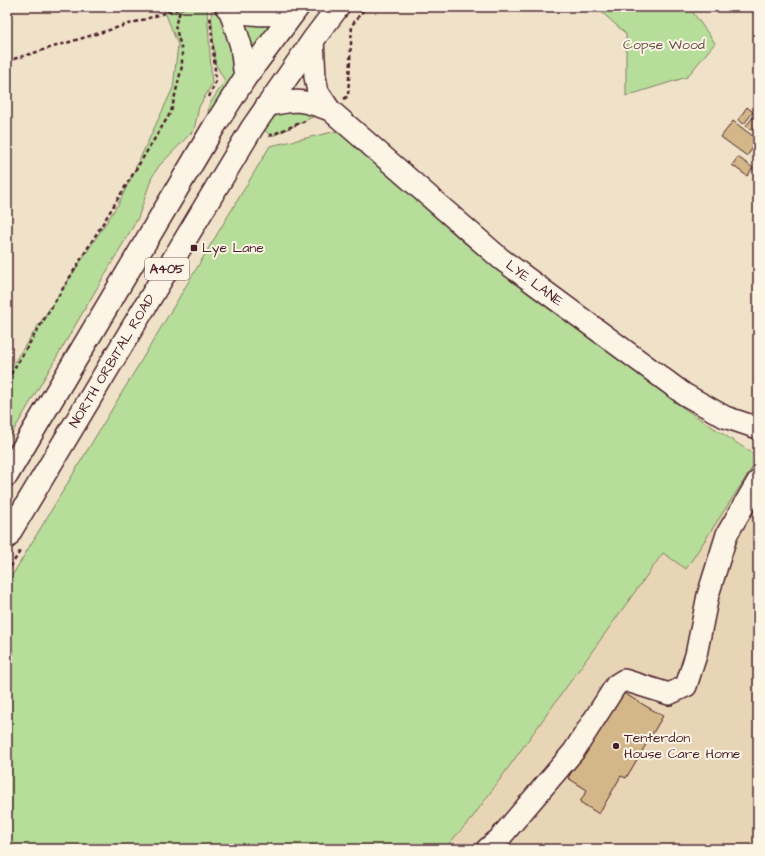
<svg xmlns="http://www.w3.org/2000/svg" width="765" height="856" font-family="'Architects Daughter',sans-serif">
<rect width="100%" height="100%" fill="#f0e2c9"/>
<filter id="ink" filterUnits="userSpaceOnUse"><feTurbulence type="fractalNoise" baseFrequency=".025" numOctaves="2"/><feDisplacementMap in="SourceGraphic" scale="8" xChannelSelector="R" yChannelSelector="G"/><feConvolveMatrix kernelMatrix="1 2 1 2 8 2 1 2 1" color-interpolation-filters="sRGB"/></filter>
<g filter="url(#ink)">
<path fill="#e8d5b6" d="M 758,459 L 758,849 L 444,849 L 472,818 L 663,553 L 686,569 Z"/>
<path fill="#b6dd99" stroke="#807e62" d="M 163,7 L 205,7 L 207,8 L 212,84 L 199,107 L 194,130 L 159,166 L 152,177 L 138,218 L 7,442 L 7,373 L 119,203 L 173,88 L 178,45 Z
M 596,7 L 689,7 L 715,43 L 687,77 L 626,96 L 626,34 Z
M 213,9 L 223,20 L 231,32 L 234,74 L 229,87 L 212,115 L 208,113 L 209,105 L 225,81 L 215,63 L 211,12 Z
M 244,23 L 274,24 L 252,53 Z
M 284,110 L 321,113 L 275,135 L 270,135 L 263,129 L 268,121 Z
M 342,130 L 462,241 L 682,407 L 758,457 L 758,459 L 686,569 L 663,553 L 472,818 L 444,849 L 7,849 L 7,584 L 270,146 Z"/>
<path fill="#d4b789" stroke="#4a1f2b" d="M 747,107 L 753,112 L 744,124 L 738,120 Z
M 753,117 L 758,122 L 752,130 L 746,126 Z
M 733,121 L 758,140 L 747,156 L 721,137 Z
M 738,157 L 753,168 L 747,176 L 732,165 Z
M 620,691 L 663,716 L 626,778 L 621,776 L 599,814 L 580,802 L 587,790 L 568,778 Z"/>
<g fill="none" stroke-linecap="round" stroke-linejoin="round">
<defs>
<g id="minor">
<path d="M 226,7 L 230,11 L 241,46 L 245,78"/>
<path d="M 230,11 C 253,16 269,15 292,14"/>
<path id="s1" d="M 313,40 L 315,77 L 318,92 L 330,110 L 501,259 L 684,394 L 725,417 L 758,428"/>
<path d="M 266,106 C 296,99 301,99 330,110"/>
<path d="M 487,849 L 499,839 L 574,751 L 616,685 L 624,680 L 669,694 L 686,686 L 696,655 L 708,595 L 727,534 L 758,481"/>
</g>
<g id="highway">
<path d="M 7,475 L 215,125 L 245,78 L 298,7"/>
<path id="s2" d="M 7,537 L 252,128 L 313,40 L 338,7"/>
</g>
</defs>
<use href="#minor" stroke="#4a1f2b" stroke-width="24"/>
<use href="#highway" stroke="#4a1f2b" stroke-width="25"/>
<path stroke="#4a1f2b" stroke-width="2.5" stroke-dasharray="4 3" stroke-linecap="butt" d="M 7,61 L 185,7
M 209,97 L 216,81 L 210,15
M 344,99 L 348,96 L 352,25 L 366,7
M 269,136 L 305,121
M 7,380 L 171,112 L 182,66 L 182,51 L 175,25 L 181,9
M 7,573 L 20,551"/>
<use href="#minor" stroke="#fcf5e5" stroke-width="21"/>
<use href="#highway" stroke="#fcf5e5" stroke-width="22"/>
</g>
</g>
<g fill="#4a1f2b" stroke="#fcf5e5" stroke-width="1.5">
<rect x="190" y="244" width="8" height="8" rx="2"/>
<circle cx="616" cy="746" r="4"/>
</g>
<g text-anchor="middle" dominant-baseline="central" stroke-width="4" stroke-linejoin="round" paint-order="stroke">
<rect fill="#fcf5e5" stroke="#7f5f63" stroke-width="1" x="145" y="258" width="44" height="22" rx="3"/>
<g font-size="13" font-weight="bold" fill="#4a1f2b">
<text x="167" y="269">A405</text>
</g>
<g font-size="14" fill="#654e46" stroke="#fcf5e5">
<text x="664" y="45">Copse Wood</text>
</g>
<g font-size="14" fill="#4a1f2b" stroke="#fcf5e5" text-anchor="start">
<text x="202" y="248">Lye Lane</text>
<text x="624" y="738">Tenterdon<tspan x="624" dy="16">House Care Home</tspan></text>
</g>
<g font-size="14" fill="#4a1f2b" stroke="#fcf5e5">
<text stroke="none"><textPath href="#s1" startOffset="342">LYE LANE</textPath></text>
<text stroke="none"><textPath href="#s2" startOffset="205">NORTH ORBITAL ROAD</textPath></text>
</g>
</g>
<rect width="765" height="856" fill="none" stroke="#fcf5e5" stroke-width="24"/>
<rect x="12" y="12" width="741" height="832" fill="none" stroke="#4a1f2b" stroke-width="1.5" filter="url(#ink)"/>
</svg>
